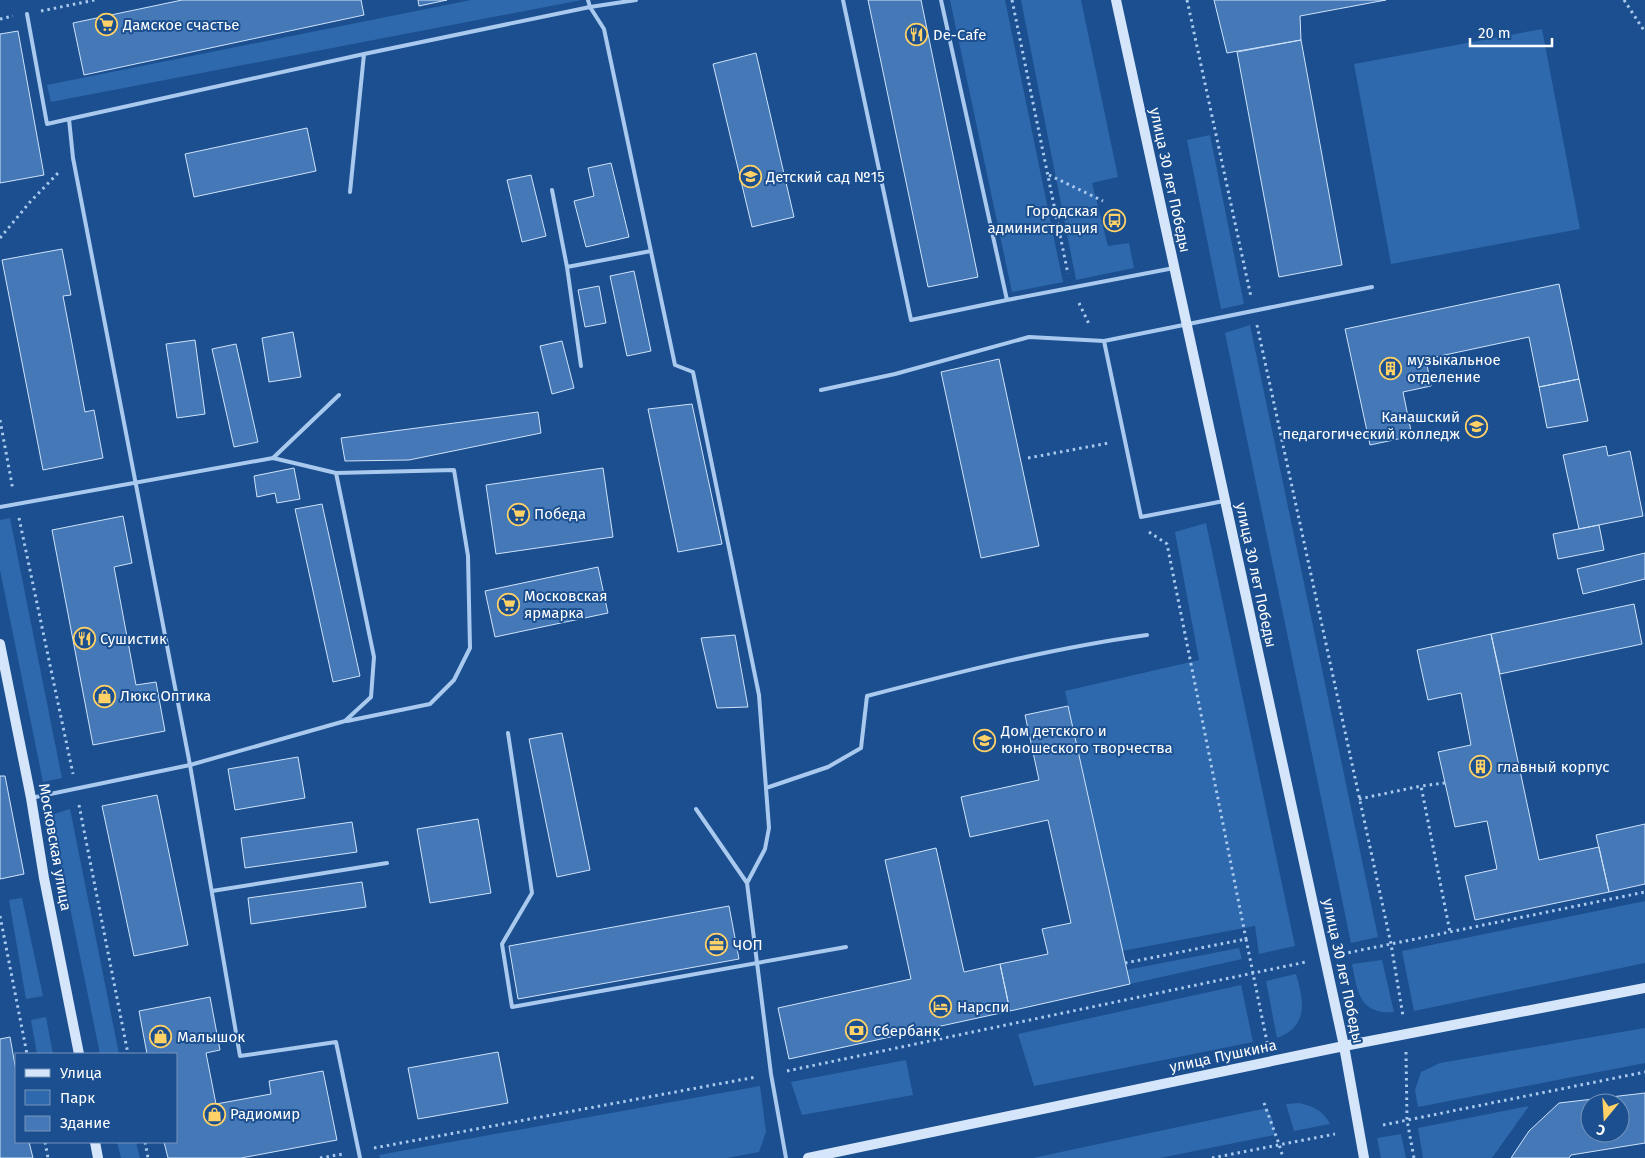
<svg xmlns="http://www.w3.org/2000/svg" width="1645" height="1158" font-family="'Fira Sans',sans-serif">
<rect width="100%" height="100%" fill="#1b4f8f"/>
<path fill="#2e69ad" d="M 471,0 L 582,0 L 51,102 L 47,85 Z
M 950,0 L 1005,0 L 1063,282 L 1012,292 Z
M 1021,0 L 1081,0 L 1118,177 L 1092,183 L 1108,246 L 1129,243 L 1134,268 L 1076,280 Z
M 1542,29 L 1580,229 L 1391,264 L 1354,64 Z
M 1210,135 L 1244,304 L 1221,309 L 1187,140 Z
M 1250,325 L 1378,937 L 1351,943 L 1225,333 Z
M 10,518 L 62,778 L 43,782 L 0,570 L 0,520 Z
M 1206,523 L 1295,946 L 1259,954 L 1255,926 L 1122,951 L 1065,691 L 1199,660 L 1175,532 Z
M 70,809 L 119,1054 L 100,1054 L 51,815 Z
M 22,898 L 43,996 L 26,999 L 9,900 Z
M 1645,901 L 1645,963 L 1414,1011 L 1402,951 Z
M 1239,948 L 1242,959 L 1130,984 L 1126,970 Z
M 1382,960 L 1394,1012 C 1389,1012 1382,1013 1378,1011 C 1357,1006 1356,982 1352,964 Z
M 1296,974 C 1304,1001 1309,1026 1277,1038 L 1266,981 Z
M 1241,985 L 1253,1042 L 1034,1086 L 1018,1034 Z
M 46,1017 L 53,1054 L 37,1054 L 31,1020 Z
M 1645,1028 L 1645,1063 L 1418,1107 L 1415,1090 L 1421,1072 L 1440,1063 Z
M 906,1060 L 913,1095 L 802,1115 L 791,1082 Z
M 760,1086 L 766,1132 L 759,1152 L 727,1158 L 380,1158 L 379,1155 Z
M 1299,1103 C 1313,1106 1324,1111 1330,1124 L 1294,1131 L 1286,1104 Z
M 1529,1106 L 1492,1158 L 1423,1158 L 1418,1128 Z
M 1267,1108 L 1272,1118 L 1275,1135 L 1160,1158 L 1033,1158 Z
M 1401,1134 L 1406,1158 L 1381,1158 L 1377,1138 Z
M 117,1142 L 136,1142 L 140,1158 L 121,1158 Z"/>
<path fill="#4478b7" stroke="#cfe3fa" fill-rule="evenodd" d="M 182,0 L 361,0 L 364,15 L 84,75 L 73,23 Z
M 418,0 L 447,0 L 419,6 Z
M 868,0 L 921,0 L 978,277 L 928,287 Z
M 1214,0 L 1386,0 L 1300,16 L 1301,40 L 1227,53 Z
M 18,31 L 44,175 L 0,183 L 0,34 Z
M 1301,40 L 1342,265 L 1279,277 L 1237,52 Z
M 756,53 L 794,217 L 752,227 L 713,64 Z
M 307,128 L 316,171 L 194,197 L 185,154 Z
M 611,163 L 629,237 L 586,247 L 574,201 L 594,196 L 588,168 Z
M 531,175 L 546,236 L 522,242 L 507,180 Z
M 62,249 L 71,295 L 63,296 L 85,412 L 94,410 L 103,458 L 43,470 L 2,260 Z
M 634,271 L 651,351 L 627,356 L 610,276 Z
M 1559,284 L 1579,379 L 1539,387 L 1529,337 L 1426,359 L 1431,386 L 1403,392 L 1412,436 L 1370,445 L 1345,329 Z
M 599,286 L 606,323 L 585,327 L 578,290 Z
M 293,332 L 301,377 L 269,382 L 262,338 Z
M 195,340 L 205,414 L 177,418 L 166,344 Z
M 562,341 L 574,388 L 552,394 L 540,346 Z
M 236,344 L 258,442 L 234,447 L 212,349 Z
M 999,359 L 1039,546 L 981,558 L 941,372 Z
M 1579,379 L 1588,421 L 1547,428 L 1539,387 Z
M 692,404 L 722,544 L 678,552 L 648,409 Z
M 538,412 L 541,433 L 409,460 L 345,461 L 341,438 Z
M 1606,446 L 1608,456 L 1630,451 L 1643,516 L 1579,529 L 1563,455 Z
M 294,468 L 300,499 L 277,503 L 275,493 L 257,497 L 254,476 Z
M 603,468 L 613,537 L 496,554 L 486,485 Z
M 322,504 L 360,676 L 333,682 L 295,509 Z
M 123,516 L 132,563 L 114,567 L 136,685 L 156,682 L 165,731 L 93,745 L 52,530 Z
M 1599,525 L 1604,550 L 1558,559 L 1553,534 Z
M 1645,553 L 1645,579 L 1583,594 L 1577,569 Z
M 598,567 L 608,613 L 495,637 L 485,591 Z
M 1634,604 L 1642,644 L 1500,674 L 1491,634 Z
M 1491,634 L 1539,860 L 1599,847 L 1609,892 L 1475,920 L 1465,876 L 1497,869 L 1487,821 L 1455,827 L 1438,752 L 1471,745 L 1461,693 L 1428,700 L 1417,650 Z
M 735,635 L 748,707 L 717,708 L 701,638 Z
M 1068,706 L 1130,984 L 1010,1011 L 1000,964 L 1048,954 L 1042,929 L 1071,923 L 1048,820 L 970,837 L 961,797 L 1039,780 L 1025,715 Z
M 562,733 L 590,870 L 557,877 L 529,739 Z
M 298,757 L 305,798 L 235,810 L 228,769 Z
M 0,776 L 5,776 L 24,874 L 0,879 Z
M 157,795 L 188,945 L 134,956 L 102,806 Z
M 478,819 L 491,893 L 430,903 L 417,829 Z
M 352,822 L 357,852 L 245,868 L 241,838 Z
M 1645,824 L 1645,884 L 1609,892 L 1596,835 Z
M 936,848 L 964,972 L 1000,964 L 1010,1011 L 789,1059 L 778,1008 L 911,979 L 885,860 Z
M 362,882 L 366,907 L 251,924 L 248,898 Z
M 729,906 L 739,959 L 518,999 L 509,946 Z
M 210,997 L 220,1050 L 206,1053 L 216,1104 L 271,1094 L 269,1081 L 323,1071 L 337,1140 L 241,1158 L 168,1158 L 164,1142 L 176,1142 L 176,1054 L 147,1054 L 139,1011 Z
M 10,1037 L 16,1071 L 16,1142 L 29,1142 L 33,1158 L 0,1158 L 0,1039 Z
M 498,1052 L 508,1103 L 418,1119 L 408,1068 Z
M 1645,1093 L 1645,1143 L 1571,1155 L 1569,1158 L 1511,1158 L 1529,1131 L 1559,1103 ZM 1590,1103 L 1620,1103 L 1620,1133 L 1590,1133 Z"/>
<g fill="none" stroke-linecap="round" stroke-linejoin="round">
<path stroke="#a9c9ee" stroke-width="3" stroke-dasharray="2.5 4" stroke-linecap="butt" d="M 1012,0 L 1068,274
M 1187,0 L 1251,297
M 1624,0 L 1645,32
M 41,11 L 95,0
M 0,19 L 13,16
M 1049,175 L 1103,201
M 0,238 L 30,202 L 60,171
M 1079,303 L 1089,324
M 1257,325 L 1391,944 L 1403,1016
M 0,420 L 13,490
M 1028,458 L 1109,443
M 19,518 L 73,774
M 1149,532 L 1167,544 L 1246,939
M 1445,783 L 1421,786 L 1450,932
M 1359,799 L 1421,786
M 79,805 L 128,1054
M 0,916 L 27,1054
M 1342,954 L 1645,892
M 1125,963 L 1246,939 L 1267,1042
M 1406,1052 L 1407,1120 L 1414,1158
M 787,1071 L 1306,962
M 1264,1103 L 1279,1144 L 1283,1158
M 1383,1125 L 1645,1072
M 45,1142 L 48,1158
M 145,1142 L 148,1158
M 374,1148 L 756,1077
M 320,1158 L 343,1154
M 1212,1158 L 1335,1134"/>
<path stroke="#a9c9ee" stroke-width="4" d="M 588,0 L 590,7 L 636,0
M 843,0 L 911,320 L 1007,300
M 941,0 L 1007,300 L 1174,268
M 27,14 L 47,124 L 69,119
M 552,190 L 567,267 L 581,366
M 350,192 L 364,54
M 567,267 L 651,251
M 821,390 L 895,374 L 1029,337 L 1104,341
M 273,458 L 339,395
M 336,473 L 454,470 L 468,556 L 470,648 L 454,680 L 430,704 L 347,721
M 1224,501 L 1141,517 L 1104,341 L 1372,287
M 0,507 L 273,458 L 336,473 L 374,657 L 371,697 L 345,721 L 190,765 L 31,798
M 508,733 L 532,893 L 502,944 L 512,1007 L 846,947
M 766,788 L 828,767 L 861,748 L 867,696 C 959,672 1052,648 1147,635
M 696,809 L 747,883 L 771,1074 L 786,1158
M 212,891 L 387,863
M 360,1158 L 336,1042 L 240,1056 L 190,765 L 73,158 L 69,119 L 364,54 L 590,7 L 604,29 L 675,365 L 693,372 L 759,695 L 769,828 L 765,849 L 747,883"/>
<path stroke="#d6e6fa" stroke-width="10" d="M 1116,0 L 1344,1046 L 1364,1158
M 0,644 L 31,798 L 44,878 L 79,1054
M 95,1142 L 98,1158
M 808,1158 L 1344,1046 L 1645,988"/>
</g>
<defs>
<symbol id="supermarket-ring" viewBox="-11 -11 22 22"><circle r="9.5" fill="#1b4f8f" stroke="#ffd166" stroke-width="1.5"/><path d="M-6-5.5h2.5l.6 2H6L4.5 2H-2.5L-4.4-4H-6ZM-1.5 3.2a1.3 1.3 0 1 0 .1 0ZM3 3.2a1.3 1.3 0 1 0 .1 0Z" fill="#ffd166"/></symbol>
<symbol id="restaurant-ring" viewBox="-11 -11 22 22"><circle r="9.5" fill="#1b4f8f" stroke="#ffd166" stroke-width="1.5"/><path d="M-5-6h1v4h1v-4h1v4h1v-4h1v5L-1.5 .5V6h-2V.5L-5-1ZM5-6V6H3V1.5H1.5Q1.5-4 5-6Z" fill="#ffd166"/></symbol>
<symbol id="school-ring" viewBox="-11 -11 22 22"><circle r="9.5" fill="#1b4f8f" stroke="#ffd166" stroke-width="1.5"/><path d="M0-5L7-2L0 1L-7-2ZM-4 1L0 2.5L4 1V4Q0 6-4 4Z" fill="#ffd166"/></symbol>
<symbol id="bus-ring" viewBox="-11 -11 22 22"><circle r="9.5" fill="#1b4f8f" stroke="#ffd166" stroke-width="1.5"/><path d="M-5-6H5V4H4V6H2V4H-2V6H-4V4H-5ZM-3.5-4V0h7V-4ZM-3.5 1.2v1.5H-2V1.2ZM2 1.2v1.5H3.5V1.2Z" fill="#ffd166"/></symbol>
<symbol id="building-ring" viewBox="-11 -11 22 22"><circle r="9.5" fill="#1b4f8f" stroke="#ffd166" stroke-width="1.5"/><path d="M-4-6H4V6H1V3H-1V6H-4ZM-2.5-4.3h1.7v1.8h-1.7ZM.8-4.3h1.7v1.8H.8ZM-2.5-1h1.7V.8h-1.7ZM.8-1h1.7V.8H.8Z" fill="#ffd166"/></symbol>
<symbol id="university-ring" viewBox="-11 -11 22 22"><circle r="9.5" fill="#1b4f8f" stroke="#ffd166" stroke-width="1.5"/><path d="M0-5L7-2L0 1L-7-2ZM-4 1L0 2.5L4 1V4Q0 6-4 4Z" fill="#ffd166"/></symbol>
<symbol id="shop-ring" viewBox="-11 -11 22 22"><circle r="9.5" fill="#1b4f8f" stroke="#ffd166" stroke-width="1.5"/><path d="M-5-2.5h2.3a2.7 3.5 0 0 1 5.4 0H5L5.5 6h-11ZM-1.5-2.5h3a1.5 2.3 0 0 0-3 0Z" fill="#ffd166"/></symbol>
<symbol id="office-ring" viewBox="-11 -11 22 22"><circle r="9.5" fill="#1b4f8f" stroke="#ffd166" stroke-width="1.5"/><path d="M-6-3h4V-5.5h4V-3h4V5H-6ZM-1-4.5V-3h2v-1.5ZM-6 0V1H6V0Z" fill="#ffd166"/></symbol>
<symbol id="hotel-ring" viewBox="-11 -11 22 22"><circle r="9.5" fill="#1b4f8f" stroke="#ffd166" stroke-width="1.5"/><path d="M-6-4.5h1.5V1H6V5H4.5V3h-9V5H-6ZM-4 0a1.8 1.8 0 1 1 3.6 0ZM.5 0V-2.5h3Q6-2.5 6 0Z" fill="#ffd166"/></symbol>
<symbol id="bank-ring" viewBox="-11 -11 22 22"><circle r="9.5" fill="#1b4f8f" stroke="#ffd166" stroke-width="1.5"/><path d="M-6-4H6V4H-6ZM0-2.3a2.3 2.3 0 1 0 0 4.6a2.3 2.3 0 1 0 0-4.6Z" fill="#ffd166"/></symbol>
</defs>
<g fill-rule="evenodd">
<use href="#supermarket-ring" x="94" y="12" width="25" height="25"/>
<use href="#restaurant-ring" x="904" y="22" width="25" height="25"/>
<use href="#school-ring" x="738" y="164" width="25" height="25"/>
<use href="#bus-ring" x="1102" y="208" width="25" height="25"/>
<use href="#building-ring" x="1378" y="356" width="25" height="25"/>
<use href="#university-ring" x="1464" y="414" width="25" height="25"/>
<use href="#supermarket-ring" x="506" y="502" width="25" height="25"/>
<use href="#supermarket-ring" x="496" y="592" width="25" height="25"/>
<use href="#restaurant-ring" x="72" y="626" width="25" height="25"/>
<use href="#shop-ring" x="92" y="684" width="25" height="25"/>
<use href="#school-ring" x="972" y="728" width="25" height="25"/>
<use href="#building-ring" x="1468" y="754" width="25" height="25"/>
<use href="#office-ring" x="704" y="932" width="25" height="25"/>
<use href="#hotel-ring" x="928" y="994" width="25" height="25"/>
<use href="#bank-ring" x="844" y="1018" width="25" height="25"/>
<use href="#shop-ring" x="148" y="1024" width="25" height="25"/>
<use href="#shop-ring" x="202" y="1102" width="25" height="25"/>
</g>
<g text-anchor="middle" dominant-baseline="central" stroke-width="4" stroke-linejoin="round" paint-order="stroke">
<g font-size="15" fill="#fff" stroke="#1b4f8f" text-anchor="start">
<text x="123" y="25">Дамское счастье</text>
<text x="933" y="35">De-Cafe</text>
<text x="766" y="177">Детский сад №15</text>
<text x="1098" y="211" text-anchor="end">Городская<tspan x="1098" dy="17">администрация</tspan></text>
<text x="1407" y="360">музыкальное<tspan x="1407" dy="17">отделение</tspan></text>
<text x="1460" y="417" text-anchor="end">Канашский<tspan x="1460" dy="17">педагогический колледж</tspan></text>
<text x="534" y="514">Победа</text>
<text x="524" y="596">Московская<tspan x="524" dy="17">ярмарка</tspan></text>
<text x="100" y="639">Сушистик</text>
<text x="120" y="696">Люкс Оптика</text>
<text x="1001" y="731">Дом детского и<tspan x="1001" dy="17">юношеского творчества</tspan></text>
<text x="1497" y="767">главный корпус</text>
<text x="733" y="945">ЧОП</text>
<text x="957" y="1007">Нарспи</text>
<text x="873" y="1031">Сбербанк</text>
<text x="177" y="1037">Малышок</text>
<text x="230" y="1114">Радиомир</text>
</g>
<g font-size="15" fill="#fff" stroke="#1b4f8f">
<text transform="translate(1170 180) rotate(78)">улица 30 лет Победы</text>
<text transform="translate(1256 575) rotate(78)">улица 30 лет Победы</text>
<text transform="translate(55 847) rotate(80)">Московская улица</text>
<text transform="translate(1343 971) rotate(78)">улица 30 лет Победы</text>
<text transform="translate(1223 1056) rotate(-12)">улица Пушкина</text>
</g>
</g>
<rect x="15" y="1053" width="162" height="90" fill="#1b4f8f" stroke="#7695bc"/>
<rect x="25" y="1069" width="25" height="8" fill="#d6e6fa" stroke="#7695bc"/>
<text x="60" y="1078" font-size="15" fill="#ffffff">Улица</text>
<rect x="25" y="1090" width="25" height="15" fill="#2e69ad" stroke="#7695bc"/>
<text x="60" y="1103" font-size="15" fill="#ffffff">Парк</text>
<rect x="25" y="1116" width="25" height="15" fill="#4478b7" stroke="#7695bc"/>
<text x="60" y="1128" font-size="15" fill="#ffffff">Здание</text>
<g transform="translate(1605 1118) rotate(198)"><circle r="24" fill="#1b4f8f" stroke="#7695bc"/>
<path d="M0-4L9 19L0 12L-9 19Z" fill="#ffd166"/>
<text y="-8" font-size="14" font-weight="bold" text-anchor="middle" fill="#ffffff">С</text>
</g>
<path d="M1470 38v8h82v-8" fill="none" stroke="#ffffff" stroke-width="2.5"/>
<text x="1478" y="38" font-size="15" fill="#ffffff" stroke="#1b4f8f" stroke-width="4" paint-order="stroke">20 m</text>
</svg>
